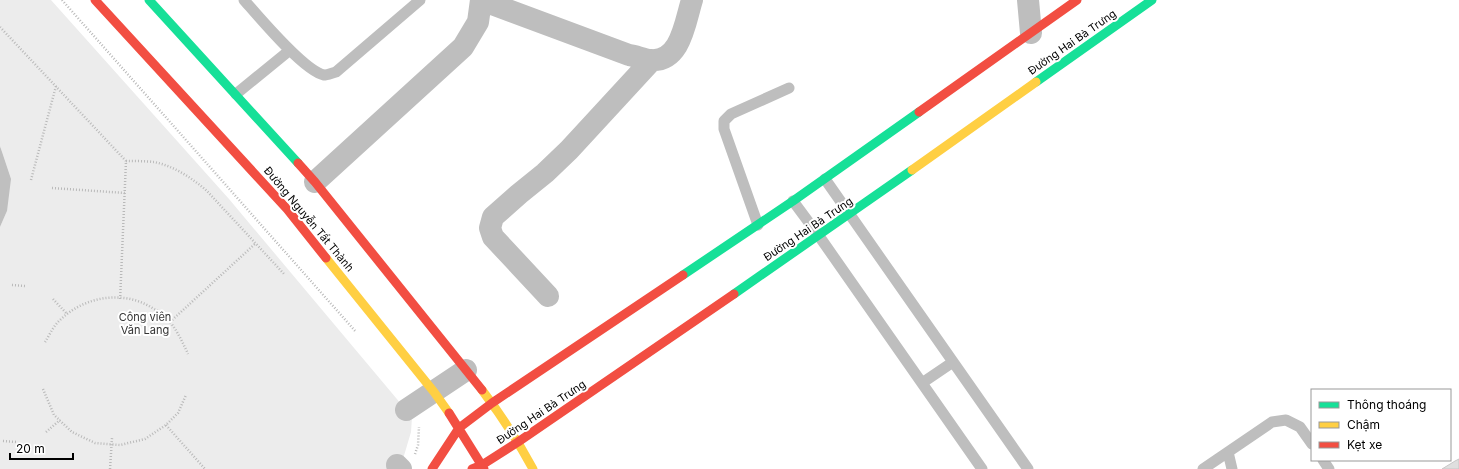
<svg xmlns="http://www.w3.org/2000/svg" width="1459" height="469" font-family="Inter,sans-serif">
<rect width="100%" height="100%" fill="#fff"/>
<path fill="#ececec" d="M 0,0 L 51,0 L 229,199 L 412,417 L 411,432 L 403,459 L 394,469 L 0,469 L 0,227 L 7,211 L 1,148 L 0,146 Z"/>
<path fill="#bfbfbf" d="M 0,146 L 11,179 L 7,211 L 0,227 Z"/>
<path fill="#dfdfdf" stroke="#c7c7c7" d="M 1459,459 L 1459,469 L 1442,469 L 1455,461 Z"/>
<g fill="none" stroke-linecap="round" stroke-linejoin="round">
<path stroke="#b9b9b9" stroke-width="2.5" stroke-dasharray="1 2" stroke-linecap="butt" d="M 62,0 L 356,332
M 0,27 L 126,161 L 120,301
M 126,161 C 135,161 146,161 154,162 C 174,166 192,178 207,191 L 285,275
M 31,180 L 56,86
M 52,188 L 125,193
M 12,285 L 25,286
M 53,299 L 67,314
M 170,322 L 256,243
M 45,342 C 49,336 53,327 58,322 C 83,296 124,289 154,309 C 158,311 163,314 166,317 C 176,328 182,341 188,354
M 43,389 L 54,415 L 72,432 L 95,443 L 120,445 L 145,439 L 166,425 L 178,413 L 186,395
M 166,425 L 205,469
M 46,432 L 60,420
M 3,441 L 17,442
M 415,454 L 418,445 L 419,427
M 110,469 L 112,438"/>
<path stroke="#bebebe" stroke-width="11" d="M 244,0 C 259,17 304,71 324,75 C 327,75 332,73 336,72 L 420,0
M 236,94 L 290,50
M 825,179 L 1028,469
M 793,201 L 819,236 L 982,469
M 758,225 L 724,129 L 724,121 L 731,114 L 789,88
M 922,383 L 953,362
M 1228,452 L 1232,469
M 1323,460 L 1329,469
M 1203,469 L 1272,422 L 1286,420 L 1300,427 L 1312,444"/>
<path stroke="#bebebe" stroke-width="22" d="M 1028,0 L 1031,33
M 315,182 L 463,47 L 478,22 L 481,0 L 629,55 C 636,56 643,59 650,60 C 681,63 685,22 692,0
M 548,296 L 493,237 L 490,228 L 493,217 L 519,194 L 545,173 L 569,150 L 652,60
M 406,410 L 466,370
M 397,465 L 401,469"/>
<path stroke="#16e098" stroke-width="9" d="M 149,0 L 298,163
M 1036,82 L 1152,0
M 683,275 L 793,201 L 919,112
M 734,294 L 912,170"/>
<path stroke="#ffcf43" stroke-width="9" d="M 912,170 L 1036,82
M 326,258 L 434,392 L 449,413
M 482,390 C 501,415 518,441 533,469"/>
<path stroke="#f24e42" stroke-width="9" d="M 95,0 L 287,209 L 326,258
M 919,112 L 1077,0
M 298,163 L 315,182 L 482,390
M 449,413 L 484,469
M 432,469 L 459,428 L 492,403 L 683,275
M 472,469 L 482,465 L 518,442 L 734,294"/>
</g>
<g text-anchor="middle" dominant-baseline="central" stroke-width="4" stroke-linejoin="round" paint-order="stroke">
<g font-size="11" fill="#000" stroke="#fff">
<text transform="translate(1072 42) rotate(-35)">Đường Hai Bà Trưng</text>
<text transform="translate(309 219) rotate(50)">Đường Nguyễn Tất Thành</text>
<text transform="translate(808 229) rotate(-34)">Đường Hai Bà Trưng</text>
<text transform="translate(541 412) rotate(-34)">Đường Hai Bà Trưng</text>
</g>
<g font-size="11" fill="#333" stroke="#fff">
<text x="145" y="317">Công viên<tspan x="145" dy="13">Văn Lang</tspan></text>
</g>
</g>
<rect x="1311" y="389" width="140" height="72" fill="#ffffff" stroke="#999999"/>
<rect x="1319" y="402" width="20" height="6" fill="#16e098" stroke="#999999"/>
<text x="1347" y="409" font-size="12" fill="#000000">Thông thoáng</text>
<rect x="1319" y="422" width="20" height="6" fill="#ffcf43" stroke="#999999"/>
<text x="1347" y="429" font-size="12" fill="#000000">Chậm</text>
<rect x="1319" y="442" width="20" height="6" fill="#f24e42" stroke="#999999"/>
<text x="1347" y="449" font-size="12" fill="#000000">Kẹt xe</text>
<path d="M10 453v6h63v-6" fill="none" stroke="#000000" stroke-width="2"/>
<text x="16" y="453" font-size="12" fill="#000000" stroke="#ffffff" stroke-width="3" paint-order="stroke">20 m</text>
</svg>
